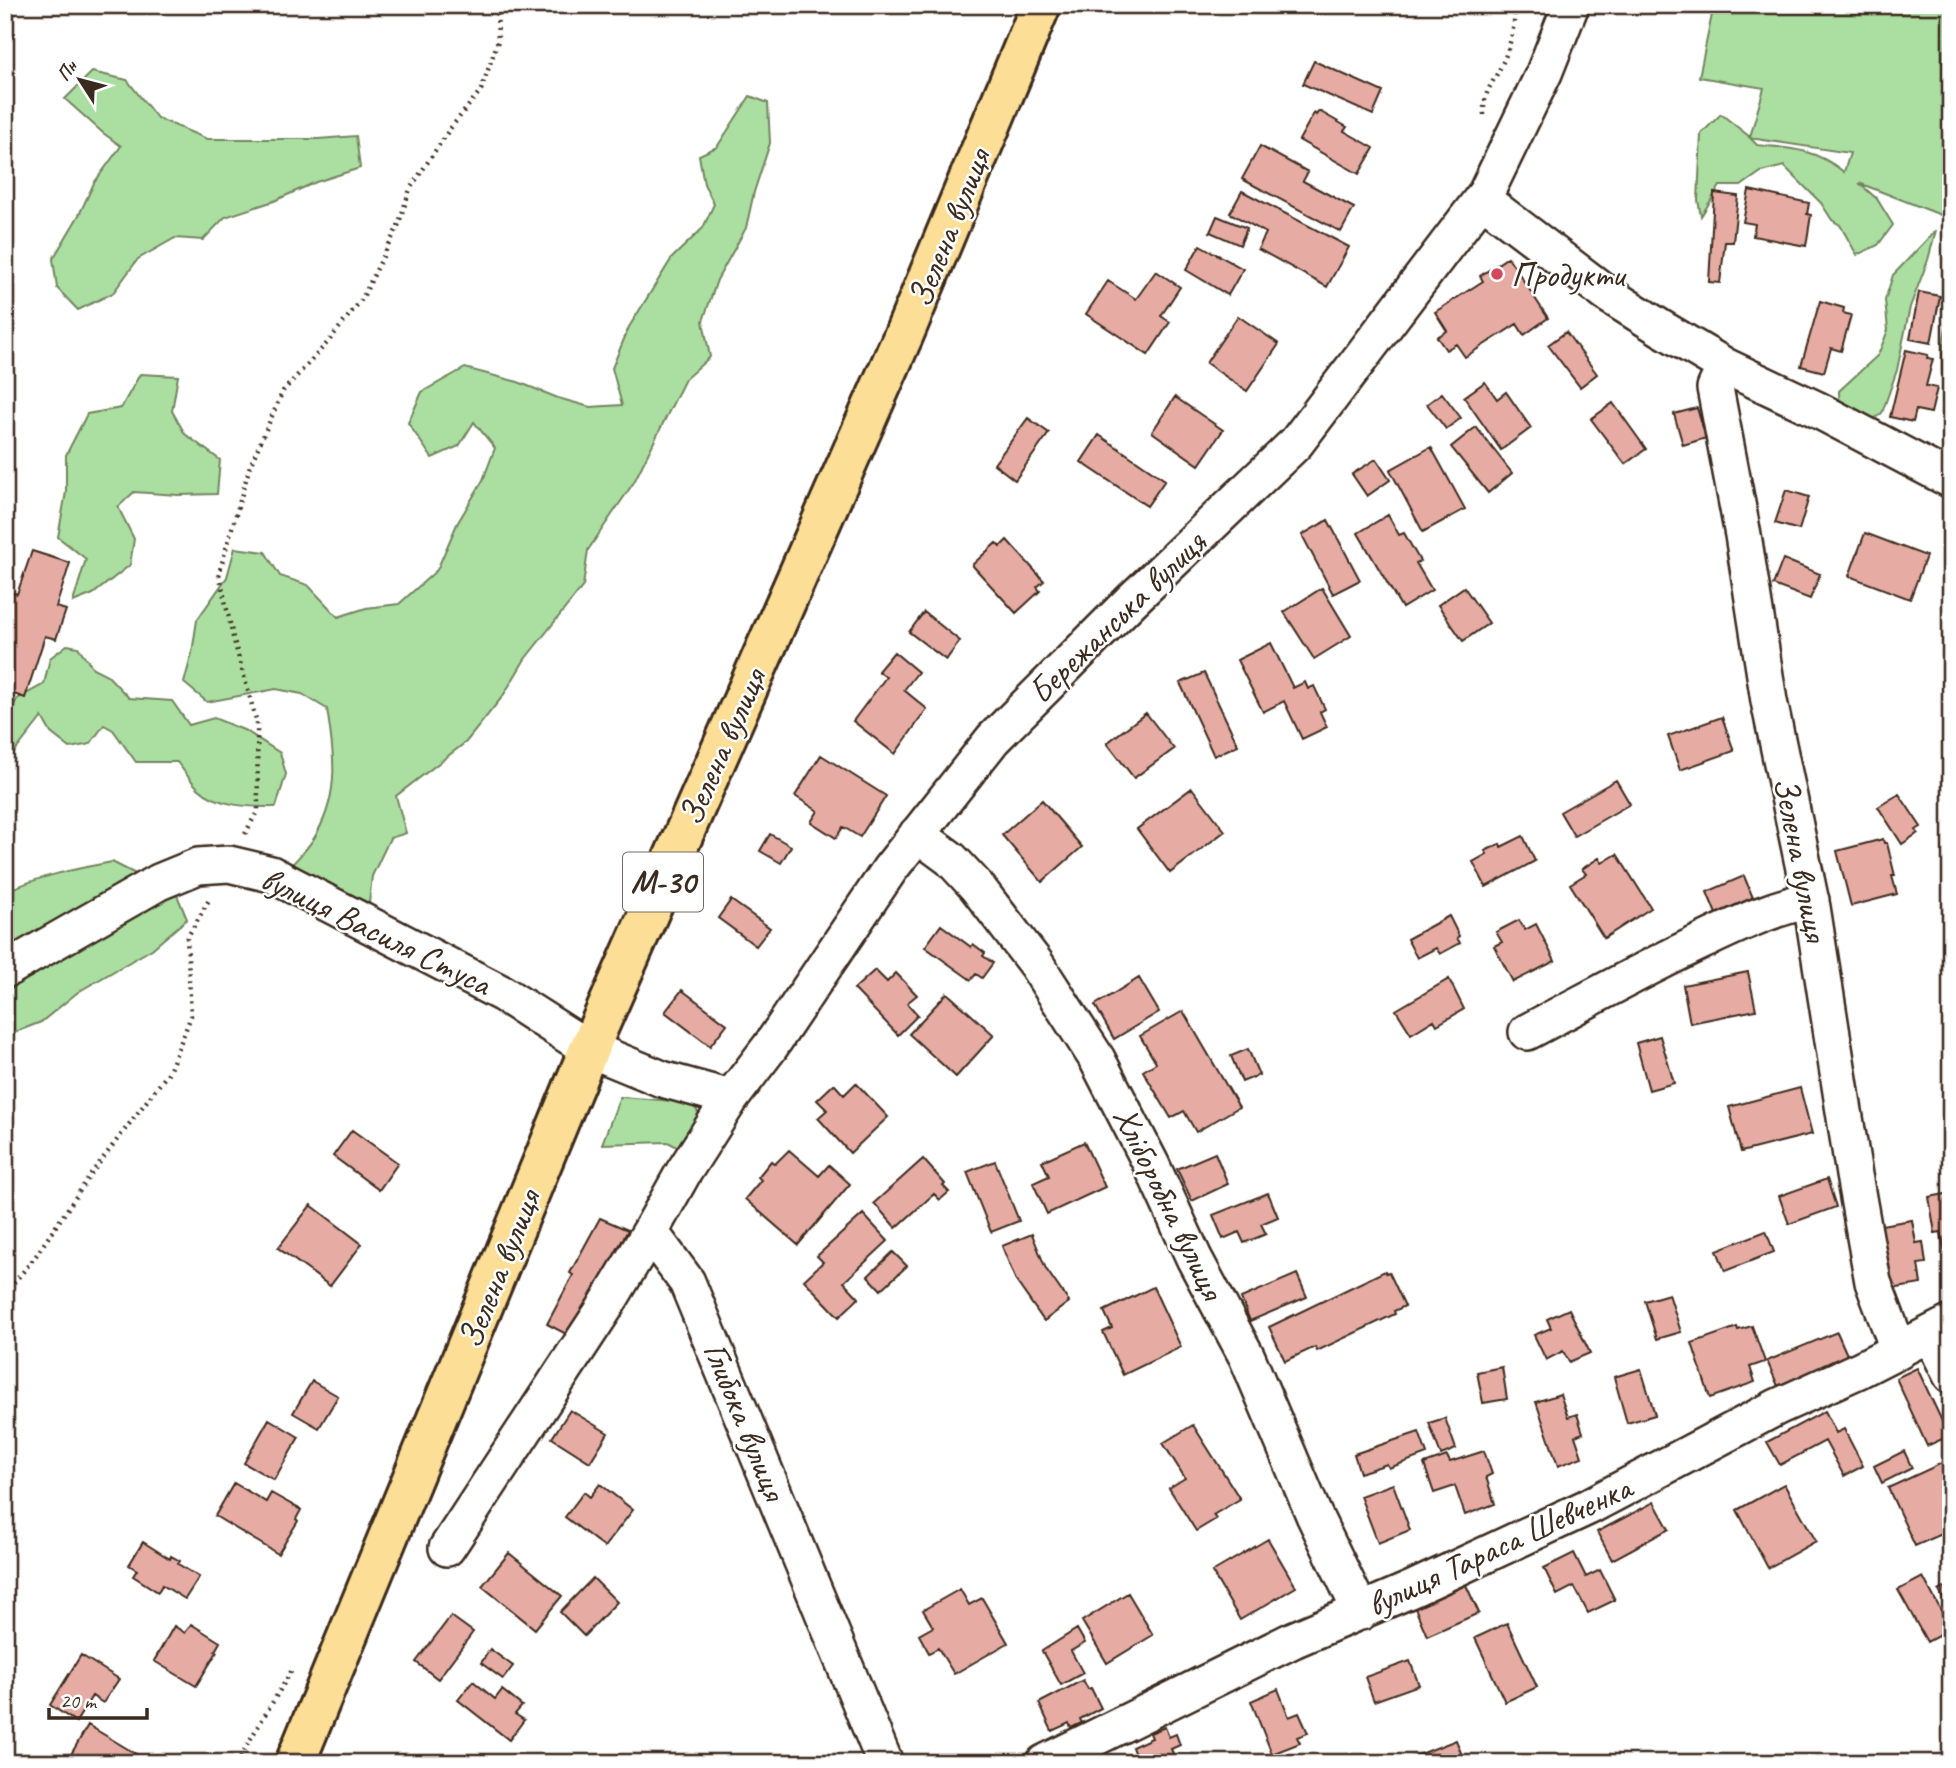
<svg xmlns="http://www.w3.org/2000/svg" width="1956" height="1768" font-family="Caveat,sans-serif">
<rect width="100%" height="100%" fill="#fff"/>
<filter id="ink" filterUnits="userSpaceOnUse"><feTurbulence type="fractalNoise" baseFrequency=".0143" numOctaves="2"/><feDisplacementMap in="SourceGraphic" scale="14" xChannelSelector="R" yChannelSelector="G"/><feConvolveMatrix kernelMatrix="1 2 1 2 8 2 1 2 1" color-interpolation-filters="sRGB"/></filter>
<g filter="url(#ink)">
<path fill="#abdfa1" stroke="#738460" stroke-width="2" fill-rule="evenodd" d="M 1714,5 L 1951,5 L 1951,219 L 1859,183 L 1877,199 L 1893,225 L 1878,245 L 1857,255 L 1840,225 L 1832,220 L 1821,203 L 1784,166 L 1761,172 L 1741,186 L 1720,186 L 1701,216 L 1698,200 L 1701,134 L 1721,114 L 1750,137 L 1764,88 L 1699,77 ZM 1750,138 L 1850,153 L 1844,172 C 1815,149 1792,148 1757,145 Z
M 92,72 L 127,80 L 157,118 L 207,139 L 318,139 L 356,136 L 360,168 L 316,182 L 274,201 L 225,217 L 203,240 L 175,238 L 138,259 L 113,293 L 78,310 L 57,288 L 53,259 L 79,215 L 94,183 L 121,146 L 103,133 L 65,99 Z
M 750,96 L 768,103 L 770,143 L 754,192 L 746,228 L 717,280 L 703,321 L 710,357 L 685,379 L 634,482 L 588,550 L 583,586 L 525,659 L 503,696 L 466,742 L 396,796 L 406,833 L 390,838 L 372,876 L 369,903 L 289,868 C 298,857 311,846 317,833 C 340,792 334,753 327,709 L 302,694 L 276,689 L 207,702 L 184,683 L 192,653 L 197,620 L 227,577 L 235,548 L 265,552 L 280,576 L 308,585 L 338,617 L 366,608 L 399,604 L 437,570 L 457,524 L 483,480 L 495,448 L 474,422 L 459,446 L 432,458 L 408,423 L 422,392 L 465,368 L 518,382 L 558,398 L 590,407 L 622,405 L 612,368 L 629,327 L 672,258 L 703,228 L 714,204 L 704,184 L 699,155 L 717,147 Z
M 1936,230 L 1928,260 L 1910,307 L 1897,370 L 1882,413 L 1862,428 L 1840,416 L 1839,391 L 1878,355 L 1888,330 L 1885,300 L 1893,275 Z
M 1951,305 L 1951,404 L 1949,408 C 1937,375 1942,338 1951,305 Z
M 140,374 L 178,376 L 172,411 L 185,434 L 220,460 L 217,494 L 178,495 L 134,492 L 118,507 L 134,539 L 130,565 L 93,594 L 73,602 L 86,559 L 58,537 L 66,492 L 66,455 L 87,414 L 121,408 Z
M 67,645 L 78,647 L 93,668 L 107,675 L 129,698 L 172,701 L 189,725 L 214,718 L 246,731 L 280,753 L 286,774 L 276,807 C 250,807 218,807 198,788 C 190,780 184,771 177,762 L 136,762 L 113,730 L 104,725 L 90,744 L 70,748 L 51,733 L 42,717 L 12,755 L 5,752 L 5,745 L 13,731 L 6,720 L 17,699 L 44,684 L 50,658 Z
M 112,862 L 177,895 L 187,919 L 152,949 L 78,992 L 41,1022 L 5,1036 L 5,892 C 39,876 75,869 112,862 Z
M 620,1097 L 688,1102 L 696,1109 L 699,1115 L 679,1148 L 668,1142 L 602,1144 Z"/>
<path fill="#e6aca3" stroke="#3b2a1e" stroke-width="2" d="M 1314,61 L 1383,92 L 1373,115 L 1303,84 Z
M 1319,111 L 1347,127 L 1344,131 L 1374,148 L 1359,174 L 1299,140 L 1314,113 L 1316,115 Z
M 1260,146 L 1308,172 L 1303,181 L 1354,208 L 1341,232 L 1242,179 Z
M 1749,190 L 1809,203 L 1807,214 L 1811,215 L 1806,246 L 1753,236 L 1755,224 L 1743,222 Z
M 1242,191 L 1349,247 L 1327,287 L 1258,249 L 1266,233 L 1230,213 Z
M 1714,193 L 1738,196 L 1733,242 L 1725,242 L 1720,283 L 1709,282 Z
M 1217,216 L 1247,228 L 1240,245 L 1210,232 Z
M 1200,245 L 1243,269 L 1228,295 L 1186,270 Z
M 1508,257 L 1548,318 L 1524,335 L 1517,324 L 1465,357 L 1456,344 L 1446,350 L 1437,337 L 1447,331 L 1435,312 L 1483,281 L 1480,276 Z
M 1156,271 L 1180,287 L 1161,316 L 1170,322 L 1148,355 L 1086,314 L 1108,281 L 1136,299 Z
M 1919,292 L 1940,296 L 1931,343 L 1910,339 Z
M 1820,301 L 1844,308 L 1843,313 L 1851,315 L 1841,351 L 1831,348 L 1824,372 L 1801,366 Z
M 1238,316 L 1279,344 L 1247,391 L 1206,363 Z
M 1566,332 L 1597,374 L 1580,387 L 1548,345 Z
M 1906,350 L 1928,355 L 1927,358 L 1933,359 L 1926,386 L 1937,388 L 1931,413 L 1916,410 L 1913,422 L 1890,417 Z
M 1485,382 L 1497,399 L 1506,392 L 1531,428 L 1501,450 L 1464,397 Z
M 1442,393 L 1461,418 L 1446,429 L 1427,404 Z
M 1175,397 L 1223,430 L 1199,465 L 1152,432 Z
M 1613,403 L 1646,449 L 1625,464 L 1591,419 Z
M 1697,408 L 1706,438 L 1683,445 L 1674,414 Z
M 1028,418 L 1049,433 L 1015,480 L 994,464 Z
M 1476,427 L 1512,473 L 1488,493 L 1451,447 Z
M 1099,435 L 1165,480 L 1147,506 L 1081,462 Z
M 1431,447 L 1465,509 L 1423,532 L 1390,470 Z
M 1376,459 L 1390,480 L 1367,496 L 1352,474 Z
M 1786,490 L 1809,497 L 1799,530 L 1775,523 Z
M 1388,515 L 1399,535 L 1404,533 L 1420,561 L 1416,563 L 1432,590 L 1402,608 L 1358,533 Z
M 1328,520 L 1360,580 L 1333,594 L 1302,535 Z
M 1865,533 L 1926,556 L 1910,599 L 1849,576 Z
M 1007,540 L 1044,581 L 1037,587 L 1040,591 L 1016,613 L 972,565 L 996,543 L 1000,547 Z
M 32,551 L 70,563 L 56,607 L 66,610 L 56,639 L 45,636 L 25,698 L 5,691 L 5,590 L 17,594 Z
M 1783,559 L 1820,574 L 1810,599 L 1773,585 Z
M 1464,587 L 1489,623 L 1463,641 L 1438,605 Z
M 1322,588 L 1351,636 L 1314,659 L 1284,612 Z
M 924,612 L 960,641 L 946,660 L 909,632 Z
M 1271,643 L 1293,688 L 1305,682 L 1308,689 L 1314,686 L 1325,709 L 1320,712 L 1327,727 L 1302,739 L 1284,701 L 1263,712 L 1237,660 Z
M 894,652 L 918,672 L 904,690 L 927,709 L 895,754 L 853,721 L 886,677 L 878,671 Z
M 1204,673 L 1238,745 L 1214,756 L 1180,683 Z
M 1146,713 L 1174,749 L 1134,778 L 1107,743 Z
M 1722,717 L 1734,751 L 1680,770 L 1668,736 Z
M 821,755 L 886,796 L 860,837 L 843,827 L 836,838 L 811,822 L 818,811 L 795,796 Z
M 1616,780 L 1630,804 L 1574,836 L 1560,812 Z
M 1192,788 L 1225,831 L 1170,873 L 1137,829 Z
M 1899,794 L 1921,827 L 1916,830 L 1918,833 L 1902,844 L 1878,807 Z
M 1042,800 L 1082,847 L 1042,882 L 1002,835 Z
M 770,834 L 791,846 L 781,863 L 760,851 Z
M 1523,836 L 1535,861 L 1486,887 L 1473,862 L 1487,854 L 1485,851 L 1500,844 L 1501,847 Z
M 1883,839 L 1884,843 L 1887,843 L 1895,876 L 1892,876 L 1897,894 L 1851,906 L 1837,851 Z
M 1617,854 L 1651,908 L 1604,938 L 1570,884 L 1586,874 L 1582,869 L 1599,858 L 1602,863 Z
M 1744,876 L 1753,898 L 1716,914 L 1707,892 Z
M 731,900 L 770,928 L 756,946 L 718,918 Z
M 1449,916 L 1459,936 L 1457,938 L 1460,943 L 1440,954 L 1436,948 L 1417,958 L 1407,939 Z
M 1519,920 L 1525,930 L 1536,924 L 1555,961 L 1513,982 L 1494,946 L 1502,942 L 1496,932 Z
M 941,925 L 971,947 L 973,944 L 985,953 L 983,956 L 993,963 L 982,978 L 976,974 L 971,980 L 925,947 Z
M 875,970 L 887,982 L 896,973 L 917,995 L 907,1003 L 918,1015 L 898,1035 L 854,989 Z
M 1748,972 L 1756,1010 L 1690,1023 L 1683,985 Z
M 1139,978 L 1159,1012 L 1114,1039 L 1095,1005 Z
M 1449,979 L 1464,1009 L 1437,1025 L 1434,1020 L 1411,1034 L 1396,1010 Z
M 682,990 L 727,1024 L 710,1046 L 665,1012 Z
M 947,993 L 994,1035 L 956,1077 L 909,1034 Z
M 1183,1011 L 1239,1107 L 1196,1132 L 1184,1111 L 1171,1118 L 1143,1071 L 1156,1063 L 1140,1036 Z
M 1660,1036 L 1674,1083 L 1649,1090 L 1636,1043 Z
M 1248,1049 L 1259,1075 L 1242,1082 L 1231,1056 Z
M 856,1083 L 888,1117 L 850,1153 L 818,1118 L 827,1110 L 817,1100 L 834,1084 L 844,1095 Z
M 1800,1088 L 1812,1134 L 1741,1152 L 1729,1107 Z
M 352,1130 L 398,1163 L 379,1190 L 333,1156 Z
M 1084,1142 L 1105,1187 L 1047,1214 L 1033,1183 L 1049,1176 L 1042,1161 Z
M 789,1150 L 819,1176 L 829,1165 L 850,1184 L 798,1245 L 745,1199 L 761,1180 L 758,1177 L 771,1161 L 775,1164 Z
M 1215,1153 L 1228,1184 L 1192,1201 L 1177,1169 Z
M 923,1159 L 945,1184 L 943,1186 L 949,1192 L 940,1200 L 934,1194 L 896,1228 L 874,1203 Z
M 995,1161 L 1019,1221 L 991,1232 L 967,1172 Z
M 1827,1179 L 1836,1207 L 1789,1224 L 1779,1196 Z
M 1268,1193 L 1278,1217 L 1261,1224 L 1266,1234 L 1244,1243 L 1239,1232 L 1223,1239 L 1213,1215 Z
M 1951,1193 L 1951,1270 L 1948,1271 L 1941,1232 L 1935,1233 L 1929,1197 Z
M 311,1205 L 362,1244 L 330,1286 L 278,1248 Z
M 863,1214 L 888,1241 L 844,1282 L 859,1298 L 839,1317 L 804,1280 L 823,1262 L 817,1256 Z
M 600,1218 L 628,1230 L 570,1336 L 547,1324 L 573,1275 L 570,1273 Z
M 1912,1220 L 1916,1243 L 1923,1242 L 1926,1263 L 1918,1264 L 1921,1284 L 1891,1289 L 1881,1225 Z
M 1766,1231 L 1774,1252 L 1725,1271 L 1717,1250 Z
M 1032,1234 L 1046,1269 L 1069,1302 L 1044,1321 L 1016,1281 L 1002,1246 Z
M 893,1252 L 907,1266 L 881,1290 L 868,1276 Z
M 1385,1271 L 1386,1273 L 1389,1272 L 1405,1306 L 1394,1311 L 1395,1314 L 1317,1351 L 1315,1347 L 1285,1361 L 1269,1327 Z
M 1297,1274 L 1307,1297 L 1250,1321 L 1241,1298 Z
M 1153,1287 L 1181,1347 L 1123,1375 L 1103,1332 L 1112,1328 L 1104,1311 Z
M 1669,1294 L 1681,1332 L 1657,1339 L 1645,1301 Z
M 1569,1309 L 1590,1353 L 1569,1362 L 1563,1351 L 1546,1360 L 1534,1335 L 1551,1328 L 1547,1319 Z
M 1752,1326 L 1765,1362 L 1750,1367 L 1755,1382 L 1710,1398 L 1692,1343 L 1737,1327 L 1738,1330 Z
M 1837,1332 L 1848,1357 L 1778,1386 L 1767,1361 Z
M 1502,1367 L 1507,1399 L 1483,1403 L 1477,1372 Z
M 1917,1368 L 1949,1436 L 1927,1446 L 1896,1378 Z
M 1641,1369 L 1655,1415 L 1627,1423 L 1614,1377 Z
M 312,1381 L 338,1396 L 319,1428 L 293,1413 Z
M 1560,1394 L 1568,1417 L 1577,1414 L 1583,1433 L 1575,1436 L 1582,1457 L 1558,1466 L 1536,1402 Z
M 570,1410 L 608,1433 L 590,1462 L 552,1438 Z
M 1825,1411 L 1836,1433 L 1844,1429 L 1863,1466 L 1844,1476 L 1825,1441 L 1780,1465 L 1767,1442 Z
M 1445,1418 L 1456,1449 L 1441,1455 L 1429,1423 Z
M 269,1419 L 299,1437 L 274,1480 L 244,1463 Z
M 1193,1425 L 1240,1499 L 1213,1515 L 1216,1519 L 1196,1531 L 1169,1488 L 1185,1478 L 1163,1443 Z
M 1419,1432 L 1427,1454 L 1389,1468 L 1387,1464 L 1360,1473 L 1354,1454 Z
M 1484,1451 L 1492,1474 L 1486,1477 L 1495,1504 L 1465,1515 L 1455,1486 L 1434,1493 L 1424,1464 L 1447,1456 L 1450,1462 Z
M 1904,1451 L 1912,1468 L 1882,1483 L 1874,1466 Z
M 1942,1463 L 1951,1482 L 1951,1530 L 1915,1546 L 1888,1488 Z
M 234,1483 L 266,1502 L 271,1493 L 301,1510 L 296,1519 L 298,1521 L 278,1554 L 215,1516 Z
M 600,1484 L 633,1510 L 604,1547 L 565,1517 L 584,1492 L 590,1497 Z
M 1393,1484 L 1410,1530 L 1378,1543 L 1360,1496 Z
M 1784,1484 L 1816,1541 L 1768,1568 L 1737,1510 Z
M 1654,1502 L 1669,1529 L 1612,1560 L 1597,1532 Z
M 1268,1539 L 1296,1587 L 1240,1620 L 1212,1572 Z
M 143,1542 L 170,1559 L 171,1556 L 180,1561 L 178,1564 L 199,1577 L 185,1599 L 162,1585 L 158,1592 L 133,1576 L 137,1570 L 129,1565 Z
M 509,1553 L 562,1596 L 535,1629 L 482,1586 Z
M 1574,1553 L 1586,1577 L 1600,1570 L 1615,1600 L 1588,1613 L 1574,1586 L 1557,1595 L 1544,1568 Z
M 1923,1577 L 1951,1629 L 1927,1642 L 1898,1590 Z
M 593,1578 L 617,1602 L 584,1636 L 560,1612 Z
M 1951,1584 L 1951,1614 L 1939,1591 Z
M 1466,1585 L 1479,1613 L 1427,1636 L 1415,1608 Z
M 960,1589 L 969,1605 L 982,1598 L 1008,1643 L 954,1674 L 938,1648 L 929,1653 L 919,1635 L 933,1627 L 923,1610 Z
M 1128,1593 L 1153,1635 L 1107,1663 L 1082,1621 Z
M 451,1616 L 473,1632 L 438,1679 L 416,1662 Z
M 1507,1623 L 1537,1687 L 1505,1702 L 1475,1638 Z
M 191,1624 L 220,1642 L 215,1651 L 217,1652 L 196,1686 L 154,1661 L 174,1626 L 185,1633 Z
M 1077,1629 L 1085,1643 L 1071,1651 L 1083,1673 L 1061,1685 L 1042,1651 Z
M 490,1649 L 513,1666 L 503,1679 L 481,1663 Z
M 81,1655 L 119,1679 L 103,1703 L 92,1696 L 76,1722 L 50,1705 Z
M 1410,1661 L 1419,1685 L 1374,1701 L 1365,1677 Z
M 1083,1680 L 1088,1689 L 1091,1688 L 1101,1708 L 1080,1719 L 1082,1723 L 1071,1728 L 1069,1723 L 1052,1731 L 1039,1703 Z
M 473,1681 L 495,1699 L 502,1690 L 522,1706 L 515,1714 L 524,1720 L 509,1740 L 458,1700 Z
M 1278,1689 L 1289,1717 L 1299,1713 L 1308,1733 L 1297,1737 L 1300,1743 L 1272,1754 L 1251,1701 Z
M 88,1725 L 146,1760 L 144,1763 L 66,1763 Z
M 1165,1727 L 1169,1737 L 1176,1734 L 1180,1745 L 1171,1749 L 1177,1763 L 1126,1763 L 1136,1758 L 1132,1747 L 1152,1738 L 1150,1733 Z
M 1456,1740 L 1465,1763 L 1398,1763 Z"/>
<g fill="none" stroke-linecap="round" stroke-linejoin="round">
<defs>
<path id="minor" d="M 1482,199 L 1607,294 L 1661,328 L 1725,366 L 1816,409 L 1951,480
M 1725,366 L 1715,388 L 1743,535 L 1769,701 L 1812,907 L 1854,1175 L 1873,1282 L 1899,1351
M 917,834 L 951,859 L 977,887 L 1036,964 L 1097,1059 L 1152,1166 L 1194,1258 L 1247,1357 L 1314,1515 L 1361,1612
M 5,970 L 159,882 L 198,866 L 229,864 L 271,874 L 503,994 L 589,1049 L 662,1079 L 731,1098 L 770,1047 L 890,869 L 993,739 L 1132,600 L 1296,443 L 1486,193 L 1544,73 L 1571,5
M 1527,1032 C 1586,1001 1645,968 1705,940 C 1741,923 1772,908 1811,900
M 731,1098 L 683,1173 L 650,1232 L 687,1282 L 885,1763
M 1931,1335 L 1951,1375
M 447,1548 L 604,1309 L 650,1232
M 1044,1763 L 1293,1640 L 1412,1589 L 1588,1507 L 1777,1407 L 1859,1370 L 1951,1323"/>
<path id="highway" d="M 295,1763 L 589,1049 L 905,332 L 1041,5"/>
</defs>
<use href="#minor" stroke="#3b2a1e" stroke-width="40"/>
<use href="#highway" stroke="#3b2a1e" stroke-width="44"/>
<path stroke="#3b2a1e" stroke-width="4.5" stroke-dasharray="2 5" stroke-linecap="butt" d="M 1484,115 C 1483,91 1493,84 1502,64 C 1511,45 1515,25 1515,5
M 245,834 L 258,810 L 257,723 L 233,637 L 219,573 L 250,466 L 283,391 L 328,342 L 362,299 L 398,226 L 410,189 L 449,130 L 481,90 L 498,41 L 497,5
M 5,1294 L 35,1257 L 94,1170 L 169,1072 L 191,1016 L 187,938 L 209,900
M 236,1763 L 292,1670"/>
<use href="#minor" stroke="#fff" stroke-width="35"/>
<use href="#highway" stroke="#fdde96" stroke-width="38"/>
</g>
</g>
<circle fill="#d1495b" stroke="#fff" stroke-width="2.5" cx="1497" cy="274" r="7"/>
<g text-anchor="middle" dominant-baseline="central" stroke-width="5" stroke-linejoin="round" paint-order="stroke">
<rect fill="#fff" stroke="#766a62" stroke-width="2" x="623" y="852.5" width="80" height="59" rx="5"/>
<g font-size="33" font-weight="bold" fill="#3b2a1e">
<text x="663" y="882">М-30</text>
</g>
<g font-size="35" fill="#3b2a1e" stroke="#fff">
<text transform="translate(949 228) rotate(-68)">Зелена вулиця</text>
<text transform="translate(1117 617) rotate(-44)">Бережанська вулиця</text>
<text transform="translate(722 747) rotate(-66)">Зелена вулиця</text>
<text transform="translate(1801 859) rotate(79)">Зелена вулиця</text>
<text transform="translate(376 931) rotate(26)">вулиця Василя Стуса</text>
<text transform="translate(1169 1203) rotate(64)">Хліборобна вулиця</text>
<text transform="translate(499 1269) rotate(-68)">Зелена вулиця</text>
<text transform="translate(745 1421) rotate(68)">Глибока вулиця</text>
<text transform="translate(1499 1546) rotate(-25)">вулиця Тараса Шевченка</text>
</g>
<g font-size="35" fill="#3b2a1e" stroke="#fff" text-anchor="start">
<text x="1511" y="274">Продукти</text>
</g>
</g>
<rect width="1956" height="1768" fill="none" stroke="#fff" stroke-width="28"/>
<rect x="14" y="14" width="1928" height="1740" fill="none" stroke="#3b2a1e" stroke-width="2.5" filter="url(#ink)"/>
<g transform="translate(80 80) rotate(306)" stroke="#ffffff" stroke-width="5" paint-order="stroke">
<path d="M0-5L12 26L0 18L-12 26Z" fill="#3b2a1e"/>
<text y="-10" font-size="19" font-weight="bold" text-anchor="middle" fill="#3b2a1e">Пн</text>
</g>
<path d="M49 1708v10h98v-10" fill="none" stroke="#3b2a1e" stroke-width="3.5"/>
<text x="60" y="1708" font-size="21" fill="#3b2a1e" stroke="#ffffff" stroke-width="5" paint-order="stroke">20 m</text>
</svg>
